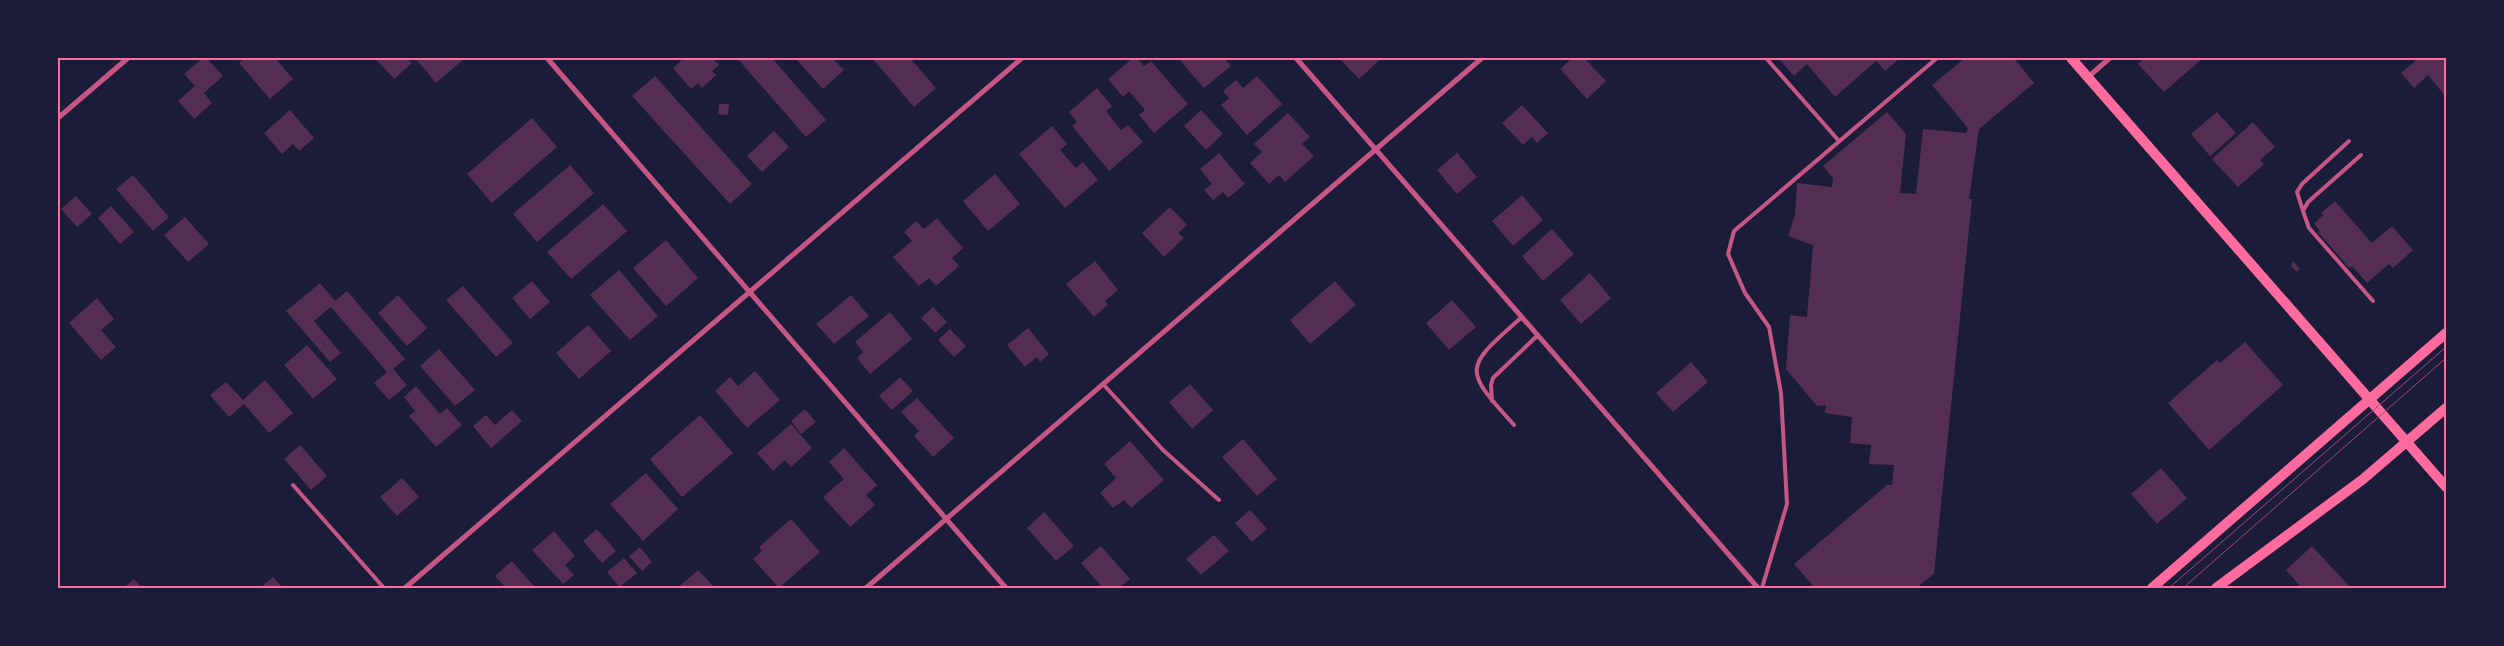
<svg xmlns="http://www.w3.org/2000/svg" width="2504" height="646" font-family="'DM Sans',sans-serif">
<rect width="100%" height="100%" fill="#1b1b3a"/>
<path fill="#542f53" d="M 203,58 L 207,58 L 223,76 L 204,93 L 212,103 L 194,119 L 178,101 L 195,86 L 184,74 Z
M 245,58 L 275,58 L 293,79 L 270,99 L 239,63 Z
M 375,58 L 407,58 L 412,63 L 394,79 Z
M 418,58 L 465,58 L 436,83 L 416,59 Z
M 684,58 L 712,58 L 719,65 L 712,71 L 716,75 L 702,88 L 698,83 L 691,89 L 673,68 Z
M 737,58 L 772,58 L 826,120 L 806,137 Z
M 795,58 L 832,58 L 844,70 L 823,89 Z
M 872,58 L 910,58 L 936,88 L 914,107 Z
M 1133,58 L 1137,58 L 1144,66 L 1151,61 L 1188,104 L 1154,133 L 1139,115 L 1145,110 L 1129,91 L 1123,97 L 1108,79 Z
M 1178,58 L 1224,58 L 1231,66 L 1204,88 Z
M 1339,58 L 1382,58 L 1359,79 Z
M 1572,58 L 1584,58 L 1606,81 L 1587,99 L 1560,69 Z
M 1778,58 L 1900,58 L 1885,71 L 1876,61 L 1835,97 L 1807,64 L 1794,76 Z
M 1965,58 L 2014,58 L 2034,83 L 1979,129 L 1969,199 L 1972,199 L 1934,574 L 1916,588 L 1815,588 L 1794,564 L 1887,485 L 1892,485 L 1894,465 L 1869,464 L 1871,445 L 1850,443 L 1852,417 L 1825,413 L 1826,405 L 1817,406 L 1786,369 L 1790,315 L 1807,317 L 1813,245 L 1788,236 L 1795,215 L 1797,183 L 1832,187 L 1833,178 L 1823,166 L 1887,112 L 1906,134 L 1900,193 L 1916,194 L 1923,129 L 1966,133 L 1968,128 L 1932,85 Z
M 2145,58 L 2203,58 L 2164,92 L 2138,64 Z
M 2412,58 L 2446,58 L 2446,97 L 2428,75 L 2414,88 L 2401,73 L 2415,61 Z
M 655,76 L 752,184 L 730,204 L 632,96 Z
M 1257,76 L 1282,104 L 1247,135 L 1221,105 L 1229,98 L 1223,91 L 1236,80 L 1243,88 Z
M 1097,88 L 1112,106 L 1106,111 L 1121,130 L 1128,125 L 1143,142 L 1109,171 L 1072,126 L 1077,122 L 1069,112 Z
M 719,104 L 729,104 L 728,115 L 718,114 Z
M 1522,105 L 1548,133 L 1537,143 L 1532,137 L 1523,145 L 1502,123 Z
M 290,110 L 314,138 L 299,151 L 293,144 L 282,154 L 264,133 Z
M 1201,110 L 1223,134 L 1206,150 L 1184,126 Z
M 2217,112 L 2236,133 L 2210,156 L 2191,134 Z
M 1288,113 L 1310,137 L 1302,144 L 1314,156 L 1285,182 L 1279,175 L 1269,184 L 1250,163 L 1262,152 L 1254,144 Z
M 532,118 L 557,147 L 492,203 L 467,174 Z
M 2253,122 L 2275,147 L 2260,160 L 2264,164 L 2238,187 L 2212,159 Z
M 1052,126 L 1067,144 L 1060,150 L 1076,168 L 1083,162 L 1098,180 L 1065,208 L 1019,154 Z
M 774,131 L 789,147 L 762,172 L 747,156 Z
M 1219,153 L 1245,184 L 1228,198 L 1223,192 L 1213,200 L 1204,190 L 1212,184 L 1200,169 Z
M 1457,153 L 1477,177 L 1457,194 L 1437,170 Z
M 570,165 L 594,193 L 537,242 L 513,214 Z
M 995,174 L 1020,204 L 988,231 L 963,201 Z
M 133,175 L 169,217 L 153,231 L 116,189 Z
M 1522,195 L 1543,220 L 1513,246 L 1492,221 Z
M 76,196 L 92,214 L 77,227 L 61,209 Z
M 2335,201 L 2372,243 L 2392,226 L 2413,250 L 2393,268 L 2389,264 L 2367,283 L 2352,266 L 2349,268 L 2318,232 L 2320,231 L 2314,224 L 2323,215 L 2321,213 Z
M 603,204 L 627,231 L 571,279 L 547,252 Z
M 111,206 L 134,232 L 120,244 L 98,218 Z
M 1170,207 L 1187,225 L 1178,233 L 1184,238 L 1164,257 L 1142,233 Z
M 185,217 L 209,244 L 188,262 L 164,235 Z
M 937,218 L 963,248 L 952,258 L 959,266 L 936,286 L 929,278 L 919,286 L 893,257 L 912,241 L 904,232 L 916,221 L 924,229 Z
M 1552,229 L 1574,254 L 1543,281 L 1522,256 Z
M 666,240 L 698,278 L 666,306 L 633,268 Z
M 1095,261 L 1118,290 L 1105,301 L 1108,305 L 1094,317 L 1066,284 Z
M 2293,261 L 2300,269 L 2297,272 L 2291,266 Z
M 619,270 L 658,316 L 630,340 L 590,295 Z
M 1590,273 L 1611,298 L 1581,324 L 1560,300 Z
M 532,281 L 550,302 L 530,319 L 512,298 Z
M 1335,281 L 1356,305 L 1310,344 L 1290,320 Z
M 320,283 L 335,301 L 347,291 L 405,359 L 393,369 L 407,385 L 389,400 L 374,383 L 387,372 L 331,307 L 314,321 L 341,353 L 330,362 L 286,311 Z
M 463,286 L 513,343 L 496,357 L 446,300 Z
M 398,295 L 427,328 L 407,346 L 378,313 Z
M 851,295 L 869,316 L 834,344 L 816,324 Z
M 97,298 L 114,319 L 101,330 L 116,347 L 101,360 L 69,323 Z
M 1452,300 L 1476,327 L 1449,350 L 1426,323 Z
M 933,307 L 947,322 L 935,333 L 921,318 Z
M 890,312 L 912,339 L 870,374 L 857,358 L 863,352 L 855,342 Z
M 588,325 L 611,351 L 579,379 L 556,353 Z
M 1028,328 L 1049,354 L 1040,362 L 1037,357 L 1025,367 L 1007,345 Z
M 950,329 L 966,346 L 954,357 L 938,340 Z
M 2245,342 L 2283,385 L 2209,450 L 2168,403 L 2217,360 L 2220,363 Z
M 307,345 L 337,379 L 313,399 L 284,365 Z
M 439,349 L 475,390 L 455,406 L 420,366 Z
M 1691,362 L 1708,382 L 1673,412 L 1656,393 Z
M 755,371 L 780,400 L 747,428 L 715,391 L 730,377 L 738,386 Z
M 900,377 L 913,391 L 892,410 L 879,396 Z
M 265,380 L 293,413 L 269,433 L 244,404 L 229,417 L 210,395 L 226,382 L 243,400 Z
M 1190,384 L 1213,410 L 1192,429 L 1169,402 Z
M 416,386 L 440,414 L 447,408 L 462,425 L 436,447 L 409,416 L 415,411 L 404,397 Z
M 917,398 L 954,438 L 933,457 L 914,436 L 919,431 L 901,412 Z
M 805,409 L 816,422 L 801,434 L 791,421 Z
M 512,410 L 522,421 L 491,448 L 473,426 L 486,415 L 495,425 Z
M 700,415 L 733,453 L 682,497 L 650,459 Z
M 791,424 L 812,448 L 791,467 L 785,460 L 773,471 L 757,453 Z
M 1243,439 L 1277,479 L 1257,496 L 1222,457 Z
M 1130,441 L 1164,480 L 1131,508 L 1124,500 L 1113,508 L 1100,493 L 1116,478 L 1104,464 Z
M 300,445 L 327,476 L 311,490 L 284,459 Z
M 844,448 L 877,485 L 866,495 L 875,505 L 850,527 L 823,497 L 844,479 L 829,462 Z
M 2161,468 L 2187,498 L 2157,524 L 2131,494 Z
M 646,473 L 678,509 L 643,541 L 610,504 Z
M 402,478 L 419,497 L 397,516 L 380,497 Z
M 1250,510 L 1267,529 L 1252,542 L 1235,523 Z
M 1044,512 L 1074,546 L 1056,561 L 1027,528 Z
M 791,519 L 820,552 L 779,588 L 753,559 L 762,551 L 759,547 Z
M 597,529 L 616,551 L 602,563 L 583,541 Z
M 554,531 L 575,556 L 565,565 L 574,575 L 563,584 L 532,550 Z
M 1214,535 L 1229,551 L 1201,575 L 1186,559 Z
M 1101,546 L 1130,579 L 1119,588 L 1103,588 L 1081,563 Z
M 2312,546 L 2351,588 L 2302,588 L 2286,570 Z
M 640,547 L 652,562 L 642,571 L 629,556 Z
M 624,558 L 637,573 L 620,587 L 607,572 Z
M 512,561 L 534,586 L 531,588 L 506,588 L 495,576 Z
M 698,570 L 715,588 L 677,588 Z
M 273,577 L 283,588 L 260,588 Z
M 134,579 L 142,588 L 125,587 Z"/>
<g fill="none" stroke-linecap="round" stroke-linejoin="round">
<path stroke="#c65784" stroke-width="4" d="M 1766,58 L 1839,141
M 2361,155 L 2308,202 L 2303,211 L 2309,228 L 2373,301
M 2303,211 L 2297,192 L 2302,184 L 2349,141
M 1103,384 L 1163,450 L 1219,500
M 1492,401 L 1491,385 L 1493,378 L 1538,335
M 1514,425 C 1462,368 1464,368 1522,317
M 293,485 L 384,588
M 1762,588 L 1787,504 L 1781,393 L 1769,327 L 1745,293 L 1728,254 L 1734,231 L 1937,58"/>
<path stroke="#c65784" stroke-width="5" d="M 547,58 L 1006,588
M 1296,58 L 1758,588
M 2088,77 L 2110,58
M 58,118 L 128,58
M 405,588 L 1022,58
M 866,588 L 1482,58"/>
<path stroke="#ff6b9d" stroke-width="10" d="M 2071,58 L 2446,487
M 2152,588 L 2446,333
M 2216,588 L 2362,480 L 2446,408"/>
<path stroke="#a44b75" stroke-width="1" d="M 2169,588 L 2446,347
M 2183,588 L 2446,358"/>
</g>
<rect width="2504" height="646" fill="none" stroke="#1b1b3a" stroke-width="118"/>
<rect x="59" y="59" width="2386" height="528" fill="none" stroke="#ff6b9d" stroke-width="2"/>
</svg>
